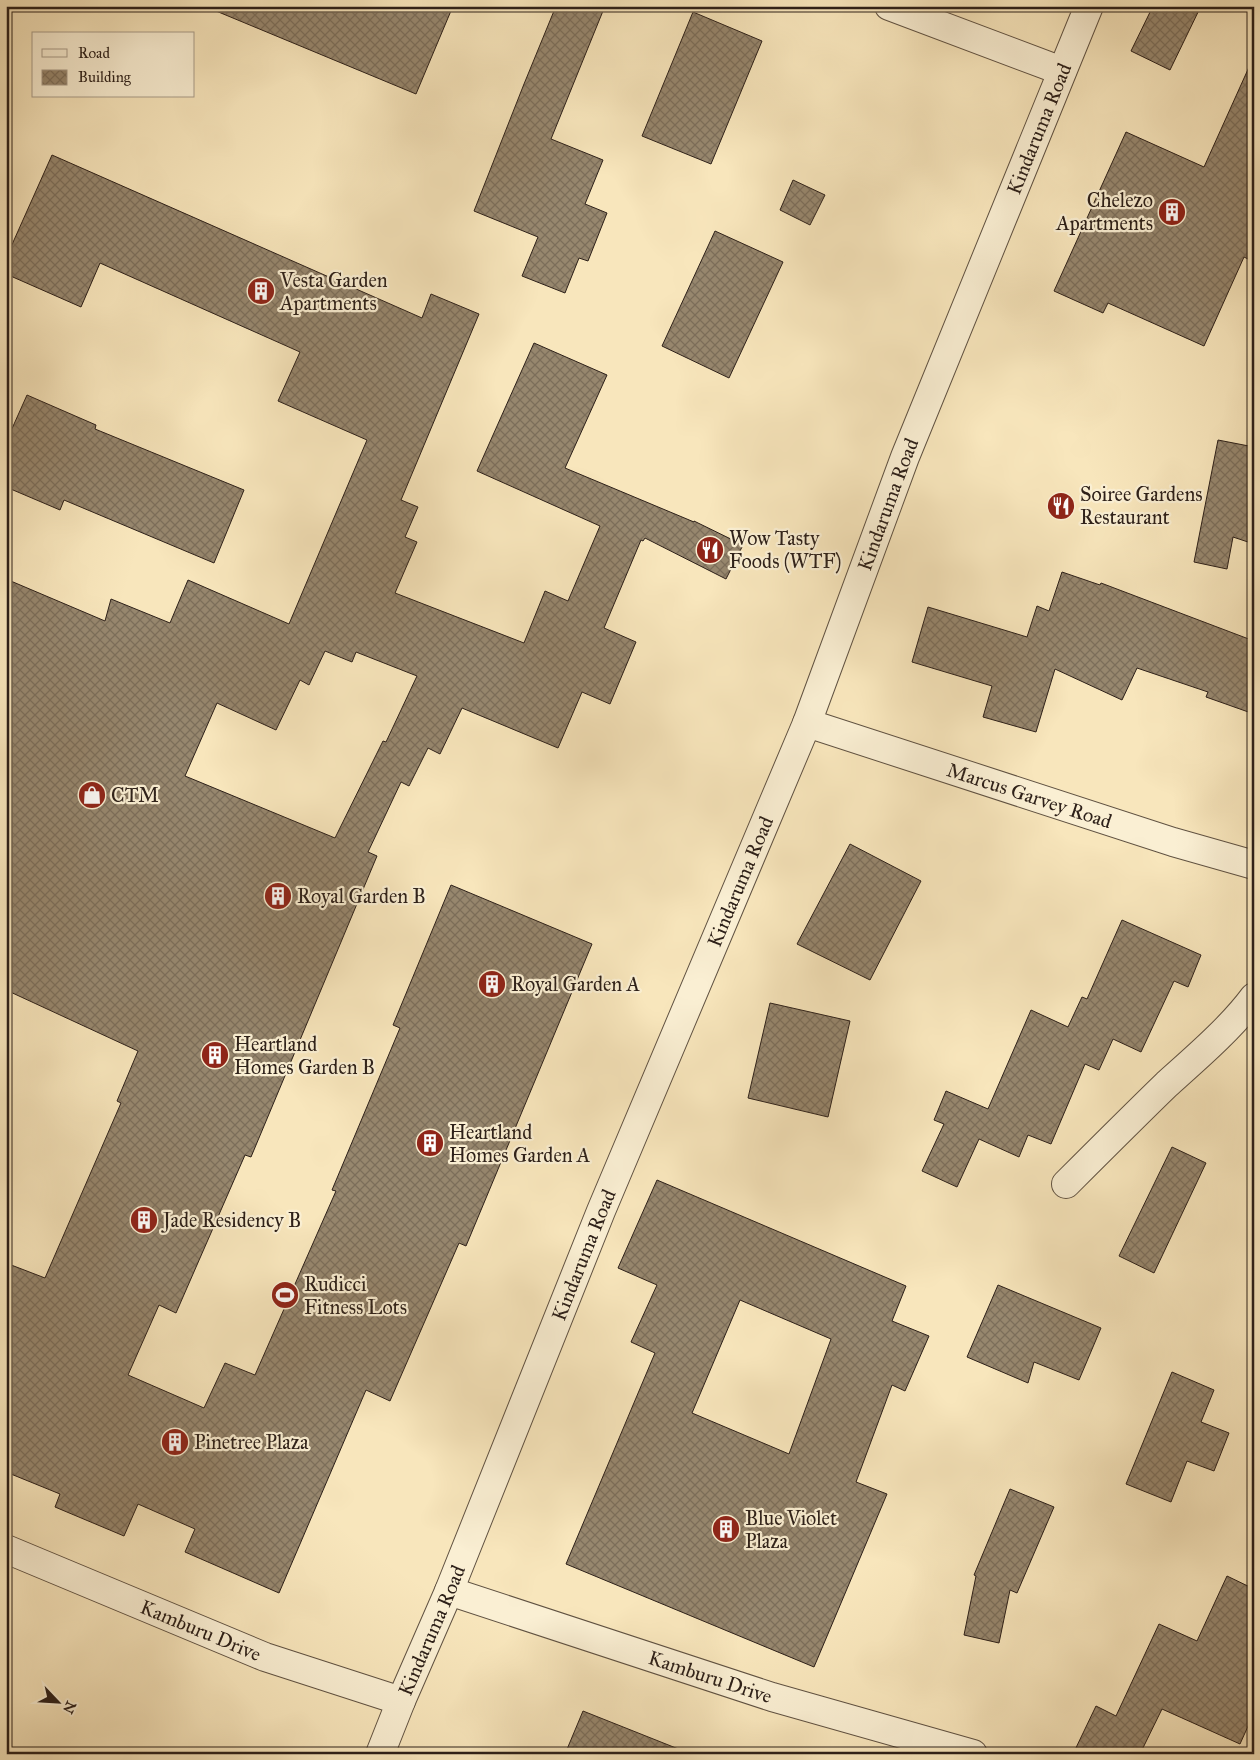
<svg xmlns="http://www.w3.org/2000/svg" width="1260" height="1760" font-family="'IM FELL Great Primer',serif">
<defs>
<pattern id="building-cross-hatch" width="8" height="8" patternUnits="userSpaceOnUse" patternTransform="scale(1.25)"><rect width="8" height="8" fill="#97876e"/><path d="M0 0l8 8M0 8l8-8" fill="none" stroke="#7c6e5a"/></pattern>
</defs>
<rect width="100%" height="100%" fill="#f8e6bc"/>
<filter id="stains"><feTurbulence type="fractalNoise" baseFrequency=".004" numOctaves="4"/><feColorMatrix values="0 0 0 0 .2 0 0 0 0 .09 0 0 0 0 .02 0 0 0 .5 -.17"/></filter>
<radialGradient id="worn" r=".72"><stop offset=".6" stop-color="#630" stop-opacity="0"/><stop offset="1" stop-color="#630" stop-opacity=".3"/></radialGradient>
<path fill="url(#building-cross-hatch)" stroke="#2d2019" fill-rule="evenodd" d="M 204,6 L 453,6 L 416,94 Z
M 556,6 L 605,6 L 551,139 L 603,160 L 585,204 L 607,213 L 588,261 L 579,258 L 565,293 L 522,276 L 538,237 L 474,211 L 524,84 Z
M 1153,6 L 1201,6 L 1170,70 L 1131,51 Z
M 693,12 L 762,41 L 711,164 L 642,136 Z
M 1254,56 L 1254,262 L 1244,257 L 1204,346 L 1108,303 L 1103,313 L 1054,291 L 1126,132 L 1204,167 Z
M 52,155 L 422,318 L 431,294 L 479,314 L 401,500 L 418,507 L 405,537 L 417,542 L 395,593 L 524,643 L 545,591 L 568,601 L 600,526 L 477,471 L 534,343 L 607,375 L 565,468 L 694,522 L 694,521 L 743,545 L 726,579 L 645,538 L 643,541 L 641,540 L 604,628 L 636,642 L 610,704 L 582,692 L 558,748 L 462,708 L 440,754 L 428,748 L 409,786 L 401,782 L 368,852 L 377,856 L 251,1157 L 245,1155 L 176,1313 L 159,1305 L 128,1375 L 204,1408 L 225,1363 L 255,1375 L 336,1191 L 332,1190 L 400,1028 L 393,1025 L 451,885 L 592,944 L 466,1246 L 459,1243 L 390,1401 L 366,1390 L 279,1593 L 185,1552 L 195,1529 L 138,1504 L 124,1536 L 55,1507 L 60,1494 L 6,1472 L 6,1263 L 45,1278 L 121,1103 L 117,1101 L 138,1051 L 6,990 L 6,579 L 105,621 L 111,599 L 170,623 L 188,580 L 289,624 L 367,440 L 278,401 L 300,352 L 100,263 L 81,307 L 6,274 L 6,258 ZM 325,651 L 352,662 L 356,652 L 417,676 L 386,742 L 383,741 L 335,838 L 185,776 L 217,703 L 276,730 L 300,680 L 309,685 Z
M 793,180 L 825,195 L 810,225 L 780,210 Z
M 715,231 L 783,262 L 729,378 L 662,346 Z
M 27,395 L 96,425 L 95,429 L 244,490 L 214,563 L 64,500 L 60,510 L 6,487 L 6,442 Z
M 1218,440 L 1254,447 L 1254,544 L 1233,537 L 1227,569 L 1194,562 Z
M 1062,572 L 1100,585 L 1101,583 L 1254,641 L 1254,714 L 1206,697 L 1208,692 L 1137,668 L 1122,700 L 1055,669 L 1036,732 L 983,717 L 992,686 L 912,662 L 928,607 L 1027,637 L 1037,606 L 1049,611 Z
M 850,844 L 921,881 L 870,980 L 797,944 Z
M 1122,920 L 1201,955 L 1188,987 L 1174,981 L 1141,1052 L 1113,1039 L 1099,1070 L 1085,1064 L 1051,1144 L 1028,1135 L 1019,1157 L 979,1139 L 957,1187 L 922,1171 L 944,1124 L 934,1120 L 946,1091 L 988,1109 L 1031,1010 L 1068,1027 L 1082,997 L 1087,999 Z
M 770,1003 L 850,1021 L 828,1117 L 748,1098 Z
M 1172,1147 L 1206,1163 L 1154,1273 L 1119,1256 Z
M 657,1180 L 906,1286 L 892,1321 L 929,1336 L 905,1391 L 892,1385 L 856,1482 L 887,1494 L 814,1667 L 566,1564 L 655,1353 L 631,1342 L 657,1285 L 618,1268 ZM 740,1300 L 831,1339 L 789,1454 L 692,1413 Z
M 998,1285 L 1101,1328 L 1079,1380 L 1034,1362 L 1028,1383 L 967,1357 Z
M 1172,1372 L 1214,1390 L 1201,1422 L 1229,1433 L 1214,1471 L 1187,1461 L 1171,1502 L 1126,1484 Z
M 1010,1489 L 1054,1507 L 1017,1593 L 1010,1590 L 999,1643 L 964,1635 L 976,1576 L 974,1575 Z
M 1227,1576 L 1254,1589 L 1254,1713 L 1240,1744 L 1162,1709 L 1140,1754 L 1073,1754 L 1096,1706 L 1116,1716 L 1159,1624 L 1197,1641 Z
M 583,1711 L 686,1752 L 685,1754 L 565,1754 Z"/>
<g fill="none" stroke-linecap="round" stroke-linejoin="round">
<defs>
<g id="minor">
<path d="M 889,6 L 1062,71"/>
<path id="s1" d="M 807,723 L 1173,842 L 1254,865"/>
<path d="M 1066,1184 C 1100,1150 1133,1117 1167,1084 C 1196,1058 1231,1028 1254,997"/>
<path id="s2" d="M 6,1549 L 265,1657 L 401,1701"/>
<path id="s3" d="M 449,1591 L 772,1697 L 973,1754"/>
<path id="s4" d="M 380,1754 L 401,1701 L 449,1591 L 601,1211 L 807,723 L 905,457 L 1089,6"/>
</g>
</defs>
<use href="#minor" stroke="#605242" stroke-width="30"/>
<use href="#minor" stroke="#faefd3" stroke-width="28"/>
</g>
<defs>
<symbol id="building-disc" viewBox="-11 -11 22 22"><circle r="9.5" fill="#8f2418" stroke="#faefd3"/><path d="M-4-6H4V6H1V3H-1V6H-4ZM-2.5-4.3h1.7v1.8h-1.7ZM.8-4.3h1.7v1.8H.8ZM-2.5-1h1.7V.8h-1.7ZM.8-1h1.7V.8H.8Z" fill="#fff"/></symbol>
<symbol id="restaurant-disc" viewBox="-11 -11 22 22"><circle r="9.5" fill="#8f2418" stroke="#faefd3"/><path d="M-5-6h1v4h1v-4h1v4h1v-4h1v5L-1.5 .5V6h-2V.5L-5-1ZM5-6V6H3V1.5H1.5Q1.5-4 5-6Z" fill="#fff"/></symbol>
<symbol id="shop-disc" viewBox="-11 -11 22 22"><circle r="9.5" fill="#8f2418" stroke="#faefd3"/><path d="M-5-2.5h2.3a2.7 3.5 0 0 1 5.4 0H5L5.5 6h-11ZM-1.5-2.5h3a1.5 2.3 0 0 0-3 0Z" fill="#fff"/></symbol>
<symbol id="stadium-disc" viewBox="-11 -11 22 22"><circle r="9.5" fill="#8f2418" stroke="#faefd3"/><path d="M0-5a6.5 5 0 1 0 0 10a6.5 5 0 1 0 0-10ZM-3.5-1.8h7v3.6h-7Z" fill="#fff"/></symbol>
</defs>
<g fill-rule="evenodd">
<use href="#building-disc" x="1156" y="196" width="32" height="32"/>
<use href="#building-disc" x="245" y="275" width="32" height="32"/>
<use href="#restaurant-disc" x="1045" y="490" width="32" height="32"/>
<use href="#restaurant-disc" x="694" y="534" width="32" height="32"/>
<use href="#shop-disc" x="76" y="779" width="32" height="32"/>
<use href="#building-disc" x="262" y="880" width="32" height="32"/>
<use href="#building-disc" x="476" y="968" width="32" height="32"/>
<use href="#building-disc" x="199" y="1039" width="32" height="32"/>
<use href="#building-disc" x="414" y="1127" width="32" height="32"/>
<use href="#building-disc" x="128" y="1204" width="32" height="32"/>
<use href="#stadium-disc" x="269" y="1279" width="32" height="32"/>
<use href="#building-disc" x="159" y="1426" width="32" height="32"/>
<use href="#building-disc" x="710" y="1513" width="32" height="32"/>
</g>
<g text-anchor="middle" dominant-baseline="central" stroke-width="4.5" stroke-linejoin="round" paint-order="stroke">
<g font-size="20" fill="#2d2019" stroke="#faefd3">
<text stroke="none"><textPath href="#s4" startOffset="1754">Kindaruma Road</textPath></text>
<text stroke="none"><textPath href="#s4" startOffset="1349">Kindaruma Road</textPath></text>
<text stroke="none"><textPath href="#s1" startOffset="234">Marcus Garvey Road</textPath></text>
<text stroke="none"><textPath href="#s4" startOffset="944">Kindaruma Road</textPath></text>
<text stroke="none"><textPath href="#s4" startOffset="539">Kindaruma Road</textPath></text>
<text stroke="none"><textPath href="#s2" startOffset="211">Kamburu Drive</textPath></text>
<text stroke="none"><textPath href="#s4" startOffset="134">Kindaruma Road</textPath></text>
<text stroke="none"><textPath href="#s3" startOffset="275">Kamburu Drive</textPath></text>
</g>
<g font-size="20" fill="#2d2019" stroke="#faefd3" text-anchor="start">
<text x="1153" y="200" text-anchor="end">Chelezo<tspan x="1153" dy="23">Apartments</tspan></text>
<text x="280" y="280">Vesta Garden<tspan x="280" dy="23">Apartments</tspan></text>
<text x="1080" y="494">Soiree Gardens<tspan x="1080" dy="23">Restaurant</tspan></text>
<text x="729" y="538">Wow Tasty<tspan x="729" dy="23">Foods (WTF)</tspan></text>
<text x="111" y="795">CTM</text>
<text x="297" y="896">Royal Garden B</text>
<text x="511" y="984">Royal Garden A</text>
<text x="234" y="1044">Heartland<tspan x="234" dy="23">Homes Garden B</tspan></text>
<text x="449" y="1132">Heartland<tspan x="449" dy="23">Homes Garden A</tspan></text>
<text x="163" y="1220">Jade Residency B</text>
<text x="304" y="1284">Rudicci<tspan x="304" dy="23">Fitness Lots</tspan></text>
<text x="194" y="1442">Pinetree Plaza</text>
<text x="745" y="1518">Blue Violet<tspan x="745" dy="23">Plaza</tspan></text>
</g>
</g>
<rect width="1260" height="1760" fill="none" stroke="#f8e6bc" stroke-width="25"/>
<rect x="8" y="8" width="1245" height="1745" fill="none" stroke="#2d2019" stroke-width="2.5"/>
<rect x="12" y="12" width="1235" height="1735" fill="none" stroke="#2d2019"/>
<rect x="32" y="32" width="162" height="65" fill="#faefd3" stroke="#a89c89"/>
<rect x="42" y="49" width="25" height="8" fill="#faefd3" stroke="#a89c89"/>
<text x="78" y="58" font-size="15" fill="#2d2019">Road</text>
<rect x="42" y="70" width="25" height="15" fill="url(#building-cross-hatch)" stroke="#a89c89"/>
<text x="78" y="82" font-size="15" fill="#2d2019">Building</text>
<g transform="translate(58 1702) rotate(115)" stroke="#faefd3" stroke-width="4" paint-order="stroke">
<path d="M0-4L9 19L0 12L-9 19Z" fill="#2d2019"/>
<text y="-8" font-size="14" font-weight="bold" text-anchor="middle" fill="#2d2019">N</text>
</g>
<rect width="100%" height="100%" filter="url(#stains)"/>
<rect width="100%" height="100%" fill="url(#worn)"/>
</svg>
